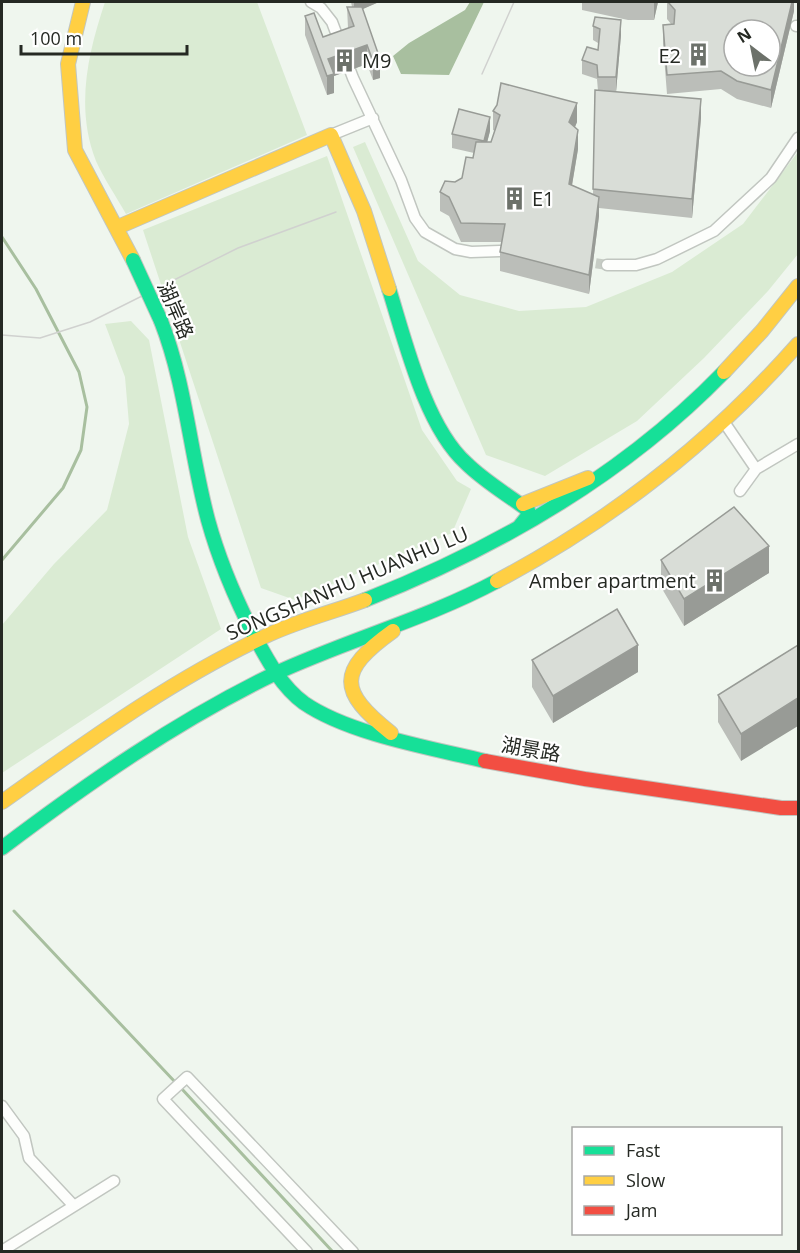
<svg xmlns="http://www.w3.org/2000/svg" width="800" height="1253" font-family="'Open Sans','Noto Sans SC',sans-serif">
<rect width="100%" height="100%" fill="#eff6ee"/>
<path fill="#daebd3" d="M 105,2 L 257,2 L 307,135 L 126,214 C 116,196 104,179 96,161 C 75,108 88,53 105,2 Z
M 365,142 L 418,261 L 460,295 L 519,311 L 586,307 L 672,272 L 743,224 L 798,152 L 798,254 L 768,291 L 704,358 L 637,421 L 545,476 L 486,455 L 353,147 Z
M 327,156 L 422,430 L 457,481 L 471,489 L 452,533 L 295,600 L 261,588 L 143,230 Z
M 131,321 L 149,340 L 188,537 L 221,629 L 2,773 L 2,625 L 54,564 L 107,510 L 129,424 L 125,377 L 105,324 Z"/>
<path fill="#a8bf9f" d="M 470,2 L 484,2 L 449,75 L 401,74 L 393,56 L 409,43 L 465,10 Z"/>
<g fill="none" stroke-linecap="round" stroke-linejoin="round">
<path stroke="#a8bf9f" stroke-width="3" d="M 2,237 L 36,289 L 79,372 L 87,407 L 81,450 L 63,488 L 2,560
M 14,911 L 176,1083
M 181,1088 L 333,1252"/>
<path stroke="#c7cdc5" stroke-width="10" stroke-dasharray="10 5" stroke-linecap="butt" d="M 581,261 L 607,265"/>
<defs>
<path id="street" d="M 311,2 L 321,8 L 332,22 L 353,78 L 401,180 L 415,218 L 425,232 L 455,249 L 471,252 L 500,251
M 796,26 L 798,26
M 331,135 L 373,118
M 607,265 L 636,265 L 657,259 L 714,231 L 771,178 L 798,138
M 724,422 L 756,469 L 798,444
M 740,491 L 756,469
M 2,1106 L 24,1136 L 29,1158 L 74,1206
M 2,1251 L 114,1181
M 307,1252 L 163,1099 L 187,1077 L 353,1252"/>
<path id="fast" d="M 389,289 C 405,340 425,426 466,463 C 484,481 508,495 528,510 L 527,517 L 519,527
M 161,321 C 186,385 190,453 208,520 C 219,560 236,600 255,637 C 268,661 282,687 304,703 C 349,734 431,748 485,761
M 365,600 C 497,548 624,475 724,372
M 2,848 C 88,783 177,721 274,674 C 347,640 426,619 497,581"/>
<path id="slow" d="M 83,2 L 68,64 L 75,150 L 133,260
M 118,227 L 331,135 L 364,211 L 389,289
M 724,372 L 762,331 L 798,286
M 523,504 L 588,478
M 497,581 C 612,520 712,442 798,344
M 391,733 C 338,691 337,671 393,631
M 2,802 C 88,741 174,678 270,634 C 301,620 333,612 365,600"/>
<path id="jam" d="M 485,761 L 585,779 L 781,808 L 798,808"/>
</defs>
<use href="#street" stroke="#c1c6c0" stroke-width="13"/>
<use href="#fast" stroke="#c1c6c0" stroke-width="16"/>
<use href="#slow" stroke="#c1c6c0" stroke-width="16"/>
<use href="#jam" stroke="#c1c6c0" stroke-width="16"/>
<use href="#street" stroke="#fdfefc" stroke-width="10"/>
<use href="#fast" stroke="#16e098" stroke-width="14"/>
<use href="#slow" stroke="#ffcf43" stroke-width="14"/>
<use href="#jam" stroke="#f24e42" stroke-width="14"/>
<path stroke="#d0d1cf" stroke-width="1.5" d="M 482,74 L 514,2
M 2,335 L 40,338 L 90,322 L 238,248 L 336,212"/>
<defs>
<path id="fast-bridge" d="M 133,260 L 161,321"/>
</defs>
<use href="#fast-bridge" stroke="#c1c6c0" stroke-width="16" stroke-linecap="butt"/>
<use href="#fast-bridge" stroke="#16e098" stroke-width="14"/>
</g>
<path fill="#bbbeb9" d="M 351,2 L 379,2 L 362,9 L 380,78 L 373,80 L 367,64 L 334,76 L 334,93 L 327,95 L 305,35 L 305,16 L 323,37 L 348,28 L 347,7 L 352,7 Z
M 582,2 L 658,2 L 654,20 L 628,20 L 582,10 Z
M 667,2 L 794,2 L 794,11 L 771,108 L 737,99 L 721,89 L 667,94 L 663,44 L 663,25 L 671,24 L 667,19 Z
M 593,26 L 621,35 L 616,92 L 608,91 L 701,118 L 692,218 L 599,208 L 599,216 L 589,294 L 500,271 L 500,252 L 502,242 L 461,242 L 449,216 L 440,211 L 440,192 L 462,178 L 473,158 L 474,153 L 452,148 L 452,134 L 490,131 L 487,142 L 491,142 L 495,131 L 493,130 L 493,111 L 577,122 L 575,127 L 578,149 L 572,185 L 593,195 L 595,90 L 598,91 L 597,79 L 582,74 L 582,60 L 598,50 L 598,43 L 593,40 Z
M 661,560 L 769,573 L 684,626 L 661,587 Z
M 798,645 L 741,761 L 718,722 L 718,695 Z
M 532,660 L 638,672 L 553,723 L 532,687 Z"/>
<path fill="#989b96" d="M 354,2 L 379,2 L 354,13 Z
M 654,2 L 658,2 L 654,20 Z
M 792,2 L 794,2 L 794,11 L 771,108 L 771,90 Z
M 621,20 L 621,35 L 616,92 L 616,77 Z
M 367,45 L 367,64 L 334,76 L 334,93 L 327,95 L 327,76 L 328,59 Z
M 380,59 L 380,78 L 373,80 L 373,61 Z
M 701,99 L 701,118 L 692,218 L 692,199 Z
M 577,103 L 577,122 L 569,141 L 569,122 Z
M 490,117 L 490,131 L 484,155 L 484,141 Z
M 578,130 L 578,149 L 569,203 L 569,184 Z
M 599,197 L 599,216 L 589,294 L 589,275 Z
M 769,546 L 769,573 L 684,626 L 684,599 Z
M 638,645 L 638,672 L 553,723 L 553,696 Z
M 798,698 L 798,726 L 741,761 L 741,734 Z"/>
<path fill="#d9ddd7" stroke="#989b96" stroke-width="1.5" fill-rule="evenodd" d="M 668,2 L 792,2 L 771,90 L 737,81 L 721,71 L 667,75 L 663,25 L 674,24 L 675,10 ZM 734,30 L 770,30 L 770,66 L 734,66 Z
M 347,7 L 362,7 L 380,59 L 373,61 L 367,45 L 328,59 L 334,74 L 327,76 L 305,16 L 314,13 L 323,37 L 354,26 Z
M 595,17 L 621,20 L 616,77 L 598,77 L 597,65 L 582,60 L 587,47 L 598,50 L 600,29 L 593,26 Z
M 501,83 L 577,103 L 569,122 L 578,130 L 569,184 L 599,197 L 589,275 L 500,252 L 505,224 L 461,223 L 449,197 L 440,192 L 445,181 L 455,182 L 462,178 L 466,157 L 473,158 L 476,142 L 491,142 L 500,115 L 493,111 L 497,105 Z
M 595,90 L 701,99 L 692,199 L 593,189 Z
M 459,109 L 490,117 L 484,141 L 452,134 Z
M 734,507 L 769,546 L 684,599 L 661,560 Z
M 617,609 L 638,645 L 553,696 L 532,660 Z
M 798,645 L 798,698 L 741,734 L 718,695 Z"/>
<defs>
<symbol id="building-bare" viewBox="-9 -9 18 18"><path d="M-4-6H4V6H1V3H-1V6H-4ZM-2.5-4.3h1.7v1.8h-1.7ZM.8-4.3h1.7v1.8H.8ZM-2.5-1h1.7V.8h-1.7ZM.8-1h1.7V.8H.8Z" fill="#6c716a" stroke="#fff" stroke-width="2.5" paint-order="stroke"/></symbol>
</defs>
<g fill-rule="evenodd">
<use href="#building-bare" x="682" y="38" width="33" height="33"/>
<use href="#building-bare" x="328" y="44" width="33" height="33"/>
<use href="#building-bare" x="498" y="182" width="33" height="33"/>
<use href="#building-bare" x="698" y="564" width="33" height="33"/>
</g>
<g text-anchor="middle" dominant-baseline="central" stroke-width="4.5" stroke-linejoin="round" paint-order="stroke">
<g font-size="20" fill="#252923" stroke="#fff" text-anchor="end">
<text x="681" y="55">E2</text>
<text x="362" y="60" text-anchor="start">M9</text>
<text x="532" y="198" text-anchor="start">E1</text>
<text x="696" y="580">Amber apartment</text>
</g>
<g font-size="20" fill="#252923" stroke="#fff">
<text transform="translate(176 310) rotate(67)">湖岸路</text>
<text transform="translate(347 583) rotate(-23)">SONGSHANHU HUANHU LU</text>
<text transform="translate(531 749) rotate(10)">湖景路</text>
</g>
</g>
<rect width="800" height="1253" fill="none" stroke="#252923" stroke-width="6"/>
<rect x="572" y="1127" width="210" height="108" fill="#ffffff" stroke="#a8a9a7" stroke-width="1.5"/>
<rect x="584" y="1146" width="30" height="9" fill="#16e098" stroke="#a8a9a7" stroke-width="1.5"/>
<text x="626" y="1157" font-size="18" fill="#252923">Fast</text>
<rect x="584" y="1176" width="30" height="9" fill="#ffcf43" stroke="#a8a9a7" stroke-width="1.5"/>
<text x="626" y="1187" font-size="18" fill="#252923">Slow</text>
<rect x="584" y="1206" width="30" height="9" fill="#f24e42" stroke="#a8a9a7" stroke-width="1.5"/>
<text x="626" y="1217" font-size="18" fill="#252923">Jam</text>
<g transform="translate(752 48) rotate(328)"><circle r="28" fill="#ffffff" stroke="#a8a9a7" stroke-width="1.5"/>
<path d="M0-4.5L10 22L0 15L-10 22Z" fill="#6c716a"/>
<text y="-9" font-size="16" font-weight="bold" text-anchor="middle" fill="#252923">N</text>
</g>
<path d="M21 45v9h166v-9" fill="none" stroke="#252923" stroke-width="3"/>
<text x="30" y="45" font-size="18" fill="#252923" stroke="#ffffff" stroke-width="4.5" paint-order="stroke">100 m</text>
</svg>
